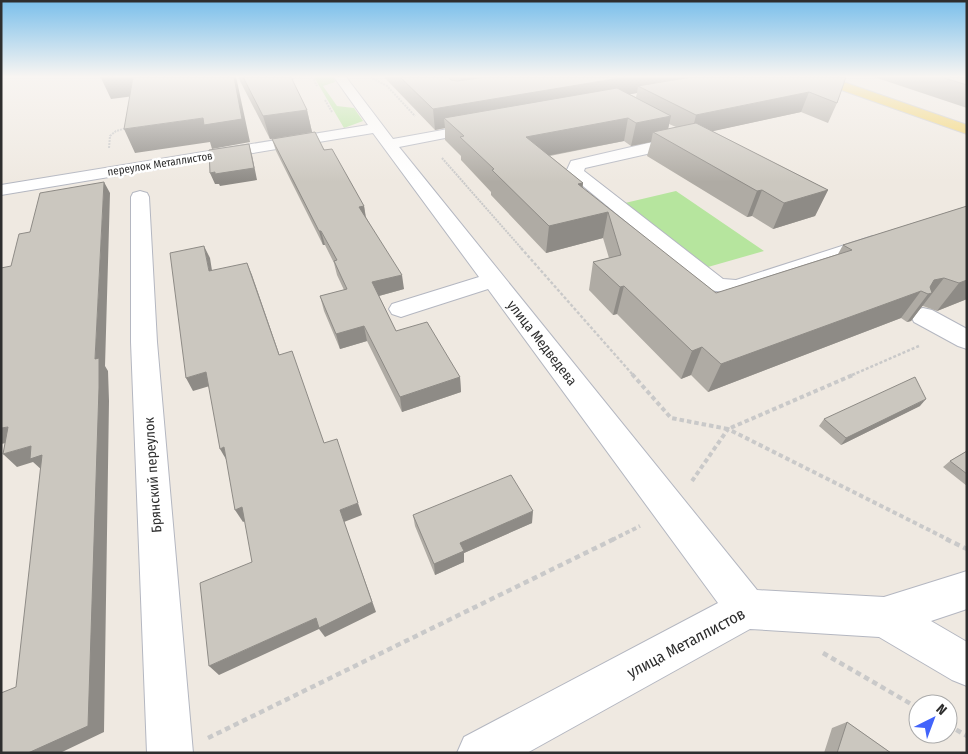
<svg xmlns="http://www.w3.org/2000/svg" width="968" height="754" font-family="'Fira Sans Condensed',sans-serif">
<rect width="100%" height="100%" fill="#efe9e1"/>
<path fill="#b6e59e" d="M 314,77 L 333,77 L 335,82 L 323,86 L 337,106 L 354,108 L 363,121 L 344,128 Z
M 676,191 L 764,251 L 708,267 L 625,203 Z"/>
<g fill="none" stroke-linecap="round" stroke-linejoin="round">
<defs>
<path id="minor" d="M 334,77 L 346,77 L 393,139 L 481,123 L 486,124 L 488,127 L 486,130 L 399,147 L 757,590 L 884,597 L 967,571 L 967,609 L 931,621 L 967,642 L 967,686 L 952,680 L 879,637 L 750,629 L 527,753 L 457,753 L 464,737 L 718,603 L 488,289 L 410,314 L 401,317 L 392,314 L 389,309 L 392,304 L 479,277 L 373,133 L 1,195 L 1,185 L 368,125 Z
M 683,135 L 691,138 L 693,141 L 691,144 L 585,168 L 584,171 L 723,279 L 736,280 L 873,236 L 880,238 L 883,242 L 880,246 L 746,292 L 738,294 L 709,290 L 566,172 L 571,161 Z
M 140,191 L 147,193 L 149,197 L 157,342 L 193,753 L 147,753 L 131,342 L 131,197 L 133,193 Z
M 923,308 L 932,310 L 967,329 L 967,349 L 958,346 L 914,322 L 911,316 L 914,310 Z"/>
<path id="major" d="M 811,77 L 829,77 L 967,125 L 967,134 L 813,80 Z"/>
</defs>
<use href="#minor" stroke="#b4b7c1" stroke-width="2"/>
<use href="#major" stroke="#c9c9c9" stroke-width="2"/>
<path stroke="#c9c9c9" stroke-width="2" stroke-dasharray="2 1" stroke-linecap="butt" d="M 312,77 L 317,86
M 370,77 L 387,86 L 415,116
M 289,79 L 302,77
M 325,100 L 332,112
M 109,148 L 110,136 L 116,131 L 127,128
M 442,158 L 522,249"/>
<path stroke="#c9c9c9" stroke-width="2.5" stroke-dasharray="3 2" stroke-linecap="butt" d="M 521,248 L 633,375
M 852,375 L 919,346"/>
<path stroke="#c9c9c9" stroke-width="4" stroke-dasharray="4.5 3" stroke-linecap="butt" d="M 632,374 L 671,418 L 728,429 L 855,374
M 692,481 L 728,429 L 949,540
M 612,540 L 640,526"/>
<path stroke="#c9c9c9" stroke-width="4.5" stroke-dasharray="5.5 4" stroke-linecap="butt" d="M 946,539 L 967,549
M 823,653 L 918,708
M 948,725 L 967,736
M 208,738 L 614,539"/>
<use href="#minor" fill="#fff" fill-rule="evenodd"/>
<use href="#major" fill="#f2d163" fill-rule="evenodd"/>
</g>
<path fill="#afaba4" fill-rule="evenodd" d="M 239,77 L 292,77 L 293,82 L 307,110 L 312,132 L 364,206 L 366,217 L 404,289 L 379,296 L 396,331 L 460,377 L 461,392 L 402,412 L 367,341 L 340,349 L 324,311 L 320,296 L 344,290 L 337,275 L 334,263 L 325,245 L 323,245 L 276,151 L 272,139 L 270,139 L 240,81 Z
M 384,77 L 846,77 L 837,103 L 828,123 L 801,112 L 712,131 L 828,190 L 815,216 L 773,229 L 752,216 L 747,217 L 647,156 L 651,142 L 631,146 L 624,141 L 550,156 L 583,183 L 582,188 L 716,293 L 838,254 L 843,245 L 967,206 L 967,299 L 937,311 L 923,306 L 922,306 L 911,321 L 907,322 L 901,318 L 708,392 L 691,375 L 681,379 L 617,314 L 613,315 L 589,290 L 593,262 L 609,258 L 603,238 L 546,253 L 491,195 L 491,192 L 461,160 L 461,156 L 445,140 L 445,128 L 435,130 ZM 637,93 L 636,97 L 630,94 ZM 669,124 L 676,127 L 668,129 Z
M 874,77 L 967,77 L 967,108 Z
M 920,406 L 841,445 L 819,426 L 824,419 Z
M 967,451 L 967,486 L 943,467 L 950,461 Z
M 413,515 L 532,523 L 464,553 L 464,562 L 435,575 L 415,526 Z
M 847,722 L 891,753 L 824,753 L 832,728 Z"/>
<path fill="#8e8b86" d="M 113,77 L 134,77 L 142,95 L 111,99 L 101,78 Z
M 234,77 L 236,77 L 237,81 L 250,142 L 212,149 L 210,142 L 135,153 L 124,129 L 203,118 Z
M 461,77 L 532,77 L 462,88 Z
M 626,77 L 727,77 L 638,86 L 637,93 L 453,126 L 444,118 L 445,128 L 435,130 L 433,109 Z
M 809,92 L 801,112 L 691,136 L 696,115 Z
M 307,110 L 312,132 L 270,139 L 263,116 Z
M 671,116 L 666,138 L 653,132 L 651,142 L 631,146 L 636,123 Z
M 628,118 L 624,141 L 525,160 L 526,137 Z
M 249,144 L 252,155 L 257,180 L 220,186 L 219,184 L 215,184 L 210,173 Z
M 104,182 L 110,193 L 105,366 L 108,371 L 109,401 L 104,732 L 60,753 L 28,753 L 95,359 Z
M 583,183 L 580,208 L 578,184 Z
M 762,190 L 752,216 L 747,217 L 757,191 Z
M 828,190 L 815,216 L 773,229 L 784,203 Z
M 364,206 L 366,220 L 359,207 Z
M 608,212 L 603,238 L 546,253 L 549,226 Z
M 319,231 L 321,231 L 325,245 L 323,245 Z
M 204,246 L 210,258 L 214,283 L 209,271 Z
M 247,263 L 252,275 L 284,368 L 279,355 Z
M 402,275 L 404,289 L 375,297 L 372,282 Z
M 944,278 L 911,321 L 907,322 L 928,294 L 925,293 L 934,280 Z
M 967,280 L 967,299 L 937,311 L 959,283 Z
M 624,286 L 617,314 L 613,315 L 620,287 Z
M 921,291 L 901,318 L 708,392 L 721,364 Z
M 364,326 L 367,341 L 340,349 L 336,334 Z
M 702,347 L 691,375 L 681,379 L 692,351 Z
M 206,372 L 213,385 L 193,391 L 186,378 Z
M 460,377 L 461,392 L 402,412 L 400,397 Z
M 926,399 L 920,406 L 841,445 L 846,438 Z
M 8,427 L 21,440 L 1,444 L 1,428 Z
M 31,446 L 42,455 L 43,471 L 33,462 L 17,467 L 3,454 Z
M 224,447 L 227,461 L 220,449 Z
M 358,503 L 362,515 L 344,522 L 376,612 L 325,637 L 319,629 L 219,675 L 209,666 L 316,618 L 340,510 Z
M 242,507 L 250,519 L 243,522 L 235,510 Z
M 533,511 L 532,523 L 464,553 L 464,562 L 435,575 L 434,564 L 460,543 Z"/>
<path fill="#cbc7bf" stroke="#8e8b86" d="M 101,77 L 113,77 L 101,78 Z
M 133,77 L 234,77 L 242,119 L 204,125 L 203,118 L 124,129 Z
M 243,77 L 291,77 L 307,110 L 263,116 Z
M 400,77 L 448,77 L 451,80 L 457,81 L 485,77 L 626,77 L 433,109 Z
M 691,77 L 846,77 L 837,103 L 809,92 L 696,115 L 638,86 Z
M 941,77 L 967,77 L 967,85 Z
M 617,88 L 671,116 L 636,123 L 628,118 L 526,137 L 583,183 L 578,184 L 716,293 L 852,250 L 843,245 L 967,206 L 967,280 L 959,283 L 944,278 L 934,280 L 930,287 L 932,293 L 928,294 L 921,291 L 721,364 L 702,347 L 692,351 L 624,286 L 620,287 L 593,262 L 621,255 L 608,212 L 549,226 L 492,170 L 494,169 L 460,137 L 464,136 L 444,118 Z
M 696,123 L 828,190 L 784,203 L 762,190 L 757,191 L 653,132 Z
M 315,132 L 324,150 L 332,149 L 364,206 L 359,207 L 402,275 L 372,282 L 396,331 L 427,322 L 460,377 L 400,397 L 364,326 L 336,334 L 320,296 L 347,289 L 334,261 L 337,260 L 321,231 L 319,231 L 272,139 Z
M 249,144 L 254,168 L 215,174 L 215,172 L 210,173 L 209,150 Z
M 104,182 L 95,359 L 99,358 L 99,388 L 88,726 L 28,753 L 1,753 L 1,693 L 16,687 L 42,455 L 30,459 L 31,446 L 3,454 L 8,427 L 1,428 L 1,268 L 11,266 L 19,234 L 30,232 L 40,193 Z
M 204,246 L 209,271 L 247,263 L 279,355 L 292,351 L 324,443 L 337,439 L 358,503 L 340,510 L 372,602 L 319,628 L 316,618 L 209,666 L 200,583 L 252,562 L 242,507 L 235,510 L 224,447 L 220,449 L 206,372 L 186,378 L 170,253 Z
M 915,377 L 926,399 L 846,438 L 824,419 Z
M 967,451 L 967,474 L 950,461 Z
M 511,475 L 533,511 L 460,543 L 464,551 L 434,564 L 413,515 Z
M 847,722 L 891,753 L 837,753 Z"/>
<linearGradient id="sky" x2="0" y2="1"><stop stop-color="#7abfeb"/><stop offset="0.42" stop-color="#f8f5f2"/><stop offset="1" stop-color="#f8f5f2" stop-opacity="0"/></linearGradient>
<rect width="968" height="182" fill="url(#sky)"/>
<g text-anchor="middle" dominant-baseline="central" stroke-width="5" stroke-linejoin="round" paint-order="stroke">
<g font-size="11" fill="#2e2e2e" stroke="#fff">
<text transform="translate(160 164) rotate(-9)">переулок Металлистов</text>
</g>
<g font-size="14" fill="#2e2e2e" stroke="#fff">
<text transform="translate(542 343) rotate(52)">улица Медведева</text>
<text transform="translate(153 475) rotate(-94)">Брянский переулок</text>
</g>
<g font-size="16" fill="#2e2e2e" stroke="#fff">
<text transform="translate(686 643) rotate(-28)">улица Металлистов</text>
</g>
</g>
<rect width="968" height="754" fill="none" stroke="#2e2e2e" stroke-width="5"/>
<g transform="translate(933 719) rotate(42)"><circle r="24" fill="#ffffff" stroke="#ababab"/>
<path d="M0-4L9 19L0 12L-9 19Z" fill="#4264fb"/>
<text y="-8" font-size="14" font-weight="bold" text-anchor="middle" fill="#2e2e2e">N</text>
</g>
</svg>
